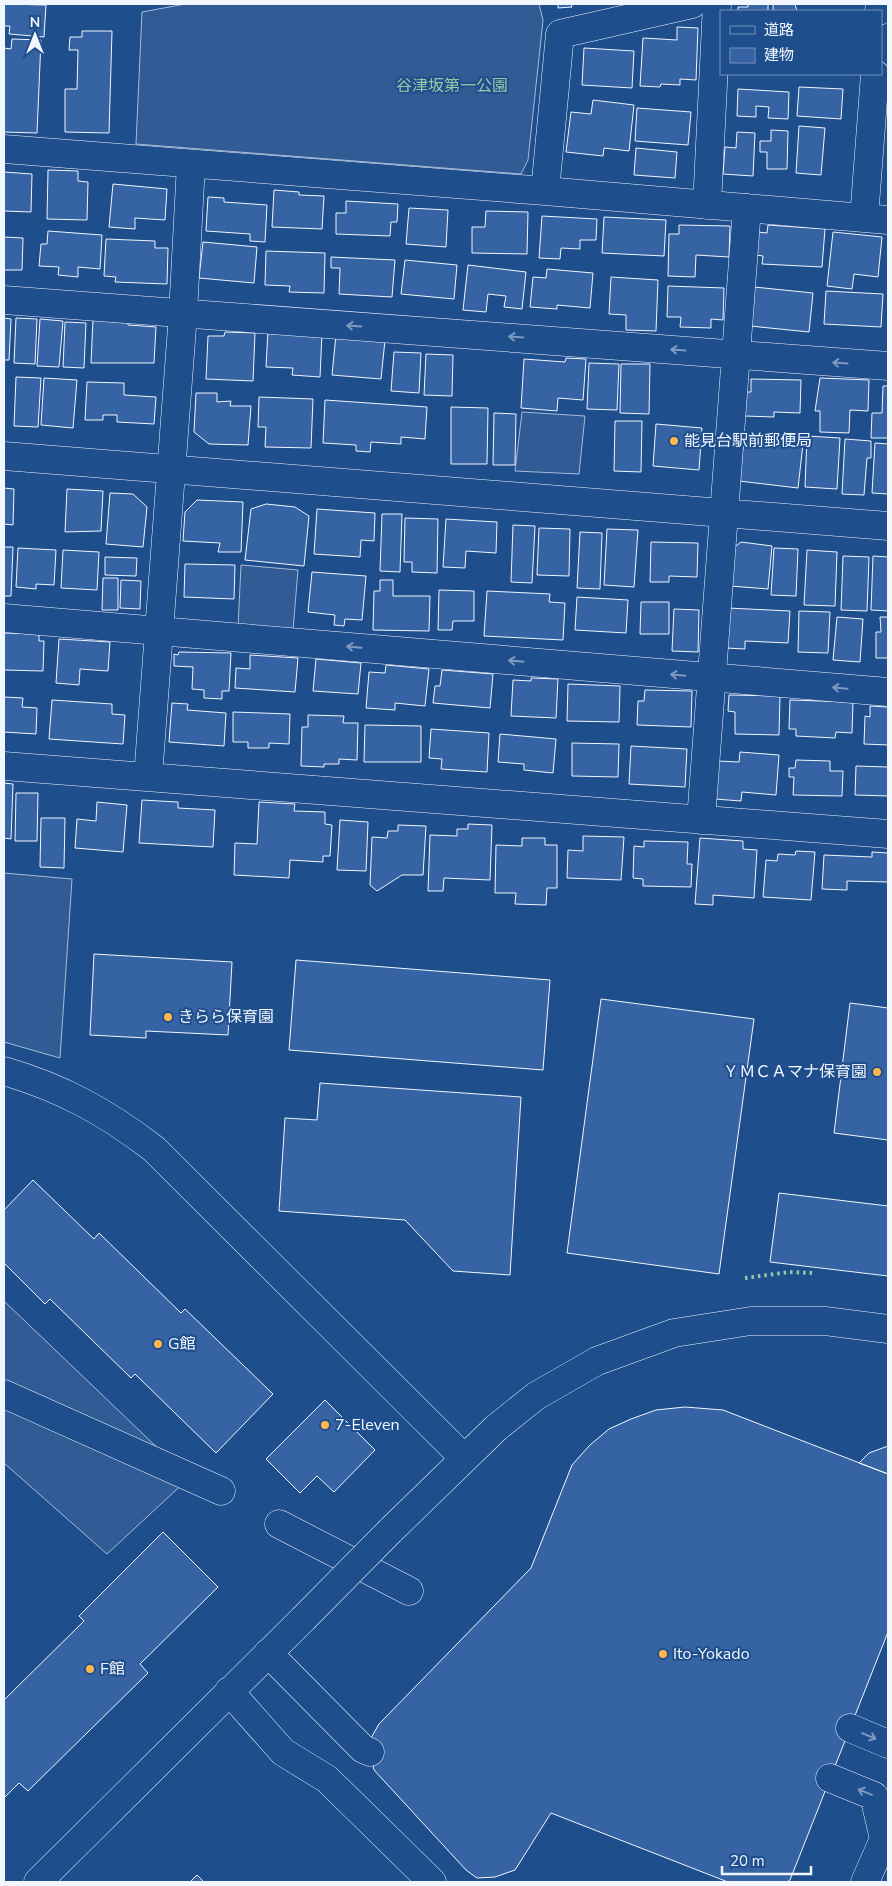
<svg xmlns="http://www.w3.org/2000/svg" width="892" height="1886" font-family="'Nunito Sans','Noto Sans JP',sans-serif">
<rect width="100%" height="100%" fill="#1f4e8c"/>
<path fill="#305b95" stroke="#a8bbd7" d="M 185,4 L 539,4 L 543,20 L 528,160 L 521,174 L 136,144 L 142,12 Z
M 522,412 L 585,416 L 579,474 L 515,471 Z
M 241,565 L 298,570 L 293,630 L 238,628 Z
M 4,873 L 72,879 L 60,1058 L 4,1042 Z
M 4,1301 L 189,1478 L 107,1554 L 4,1463 Z"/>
<path fill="#3563a3" stroke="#f2f6ff" d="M 4,4 L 46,5 L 44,37 L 9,34 L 10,26 L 4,26 Z
M 558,4 L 571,4 L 572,7 L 558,8 Z
M 748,4 L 768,4 L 768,11 L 738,11 L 738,7 L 748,7 Z
M 773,4 L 795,4 L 797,11 L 773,11 Z
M 677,27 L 698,28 L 696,80 L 680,79 L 680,85 L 661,84 L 660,87 L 640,86 L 643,38 L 677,40 Z
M 82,31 L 112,31 L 109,133 L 65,132 L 65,89 L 77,89 L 78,50 L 69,50 L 70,37 L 82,37 Z
M 12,39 L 41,40 L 37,133 L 4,132 L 4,48 L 11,49 Z
M 584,48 L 634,51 L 632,88 L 582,85 Z
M 799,87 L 843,89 L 841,119 L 797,116 Z
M 738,89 L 789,92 L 788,119 L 768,118 L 769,107 L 756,106 L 756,117 L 737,116 Z
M 593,100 L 634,105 L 629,151 L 604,148 L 603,156 L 566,152 L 571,112 L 591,114 Z
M 637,108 L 691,112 L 688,145 L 635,141 Z
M 799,126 L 825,128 L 821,175 L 796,173 Z
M 771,130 L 788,131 L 787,169 L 767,169 L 767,152 L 760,152 L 760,141 L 771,141 Z
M 737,132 L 755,133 L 753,176 L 723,174 L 725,147 L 736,148 Z
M 636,148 L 677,152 L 675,178 L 634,175 Z
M 48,170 L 78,171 L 78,181 L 88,182 L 87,220 L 47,219 Z
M 4,172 L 32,174 L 31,212 L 4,211 Z
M 113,184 L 167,189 L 165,220 L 135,218 L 135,229 L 109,227 Z
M 274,190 L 299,192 L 299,195 L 324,196 L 322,229 L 272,227 Z
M 208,197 L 224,198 L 224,202 L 267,205 L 265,242 L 250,241 L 250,234 L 206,231 Z
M 346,201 L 398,204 L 397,222 L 391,222 L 390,236 L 336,234 L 336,213 L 346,213 Z
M 409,208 L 448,210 L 446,247 L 406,244 Z
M 486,211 L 528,212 L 527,254 L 472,253 L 472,227 L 485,227 Z
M 542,216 L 597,219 L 596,240 L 580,240 L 580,249 L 561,248 L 560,259 L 539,258 Z
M 604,217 L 666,220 L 664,256 L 602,253 Z
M 679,225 L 730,226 L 729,257 L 696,255 L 695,277 L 668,276 L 669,234 L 679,234 Z
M 768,225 L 825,229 L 822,267 L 762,264 L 763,256 L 756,255 L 758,232 L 767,233 Z
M 48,231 L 102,235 L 100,269 L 78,267 L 78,277 L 58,275 L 59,267 L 39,266 L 41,244 L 47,244 Z
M 833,232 L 882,237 L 878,277 L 854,274 L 852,289 L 827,286 Z
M 4,237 L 23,238 L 22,270 L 4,270 Z
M 106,239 L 155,241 L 155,248 L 168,248 L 167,284 L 115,282 L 116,277 L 104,276 Z
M 203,242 L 257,247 L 254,283 L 199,278 Z
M 266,251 L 325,253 L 324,293 L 289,292 L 290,286 L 265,285 Z
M 331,257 L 395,260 L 392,297 L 339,294 L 340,268 L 331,268 Z
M 405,260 L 457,265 L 454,299 L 401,294 Z
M 468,265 L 526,272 L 522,309 L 504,307 L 506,296 L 488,294 L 486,312 L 463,310 Z
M 547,269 L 593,273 L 590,308 L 557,305 L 557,309 L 530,307 L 533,277 L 546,278 Z
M 611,277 L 658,280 L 656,331 L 626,330 L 626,315 L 609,314 Z
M 668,286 L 724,288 L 723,320 L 711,319 L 711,328 L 680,327 L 681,317 L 667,317 Z
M 754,287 L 813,293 L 809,332 L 750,326 Z
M 826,291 L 883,294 L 881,327 L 824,324 Z
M 4,318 L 11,319 L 9,360 L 4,360 Z
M 16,318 L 37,319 L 35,364 L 14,363 Z
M 40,319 L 63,321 L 59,367 L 37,366 Z
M 93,319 L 128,320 L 128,325 L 156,327 L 154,363 L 91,363 Z
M 65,322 L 86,323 L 84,368 L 63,367 Z
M 268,330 L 322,333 L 320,377 L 292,375 L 293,368 L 266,367 Z
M 225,332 L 255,333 L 253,381 L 206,379 L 208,336 L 224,336 Z
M 336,335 L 385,340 L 381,379 L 332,375 Z
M 394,352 L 421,353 L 419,393 L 391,391 Z
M 426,354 L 453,355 L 452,396 L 424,395 Z
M 566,358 L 586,359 L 583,400 L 558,398 L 557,411 L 521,408 L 524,359 L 565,362 Z
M 589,363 L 619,364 L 617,410 L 587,409 Z
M 621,364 L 650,364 L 649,414 L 620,413 Z
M 16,377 L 41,378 L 38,427 L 14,426 Z
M 44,378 L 77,380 L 73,428 L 41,425 Z
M 820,378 L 869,380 L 868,411 L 850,410 L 849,433 L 820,432 L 820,411 L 815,411 Z
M 751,379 L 801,380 L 800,413 L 774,412 L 774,417 L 745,416 L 746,392 L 751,392 Z
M 87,382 L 124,383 L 124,395 L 156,397 L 154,424 L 117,422 L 117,415 L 103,415 L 103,420 L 85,420 Z
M 883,386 L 888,386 L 888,438 L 871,438 L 872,413 L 882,413 Z
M 196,393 L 217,393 L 217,402 L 231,401 L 230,406 L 251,406 L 248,445 L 209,444 L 194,432 Z
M 259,397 L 313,399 L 311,448 L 265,447 L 266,427 L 258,427 Z
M 325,400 L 427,407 L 425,439 L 401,437 L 401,444 L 371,442 L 370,452 L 356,451 L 356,445 L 323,443 Z
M 451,407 L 488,408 L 487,464 L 451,464 Z
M 494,413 L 516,414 L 515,465 L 493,465 Z
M 615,421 L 642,421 L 641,472 L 614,471 Z
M 656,424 L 702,428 L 699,470 L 653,466 Z
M 775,435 L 797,438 L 796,443 L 803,444 L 798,488 L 739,481 L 744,439 L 775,442 Z
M 807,436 L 840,438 L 837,489 L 805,487 Z
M 845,439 L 871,441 L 871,458 L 867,458 L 864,495 L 842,494 Z
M 875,443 L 888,444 L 888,494 L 872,493 Z
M 4,488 L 14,489 L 13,525 L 4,524 Z
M 67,489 L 103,491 L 101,531 L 65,532 Z
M 110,493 L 133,494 L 147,507 L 143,547 L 106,544 Z
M 197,500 L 243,502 L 241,552 L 218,552 L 220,543 L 183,541 L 185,512 Z
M 266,504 L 295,507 L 309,516 L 304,566 L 245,560 L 251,509 Z
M 317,509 L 375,513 L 374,541 L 361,540 L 360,557 L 314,554 Z
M 382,514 L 402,514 L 400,572 L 380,571 Z
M 405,518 L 438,519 L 437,573 L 412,572 L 412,562 L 404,562 Z
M 446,519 L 497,522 L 496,553 L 466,551 L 465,568 L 443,567 Z
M 513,525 L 535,526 L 532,583 L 511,582 Z
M 539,528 L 570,529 L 569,576 L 537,575 Z
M 607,529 L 638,530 L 634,587 L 604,585 Z
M 580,532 L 602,533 L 600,589 L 577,588 Z
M 651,542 L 698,543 L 697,577 L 669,576 L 669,582 L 650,582 Z
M 741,542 L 772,546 L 768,589 L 730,586 L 731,550 Z
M 4,547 L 13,547 L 11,596 L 4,596 Z
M 18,548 L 56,550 L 54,585 L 36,584 L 36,589 L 16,587 Z
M 774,548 L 798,549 L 796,596 L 771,595 Z
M 63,550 L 99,552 L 97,590 L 61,588 Z
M 807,550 L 837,552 L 835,606 L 804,605 Z
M 843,556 L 869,557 L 867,611 L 841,610 Z
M 873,556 L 888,557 L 888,611 L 871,610 Z
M 105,557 L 137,558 L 136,576 L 105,575 Z
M 185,564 L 235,565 L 234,599 L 184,597 Z
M 312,572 L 366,576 L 362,620 L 345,619 L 344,626 L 334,625 L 335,615 L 308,612 Z
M 103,578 L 118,578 L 118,610 L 102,610 Z
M 121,580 L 141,581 L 140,609 L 120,608 Z
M 380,580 L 393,580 L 393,596 L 430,596 L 429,631 L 373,630 L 374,591 L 380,591 Z
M 439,590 L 474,591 L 474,621 L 453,621 L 452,630 L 438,630 Z
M 487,591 L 550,594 L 549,602 L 565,603 L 563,640 L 484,636 Z
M 577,597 L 628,600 L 626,633 L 575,630 Z
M 641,602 L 669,602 L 669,634 L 640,634 Z
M 728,608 L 790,611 L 788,643 L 745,641 L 745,649 L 726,648 Z
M 674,609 L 699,610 L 698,652 L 672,651 Z
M 799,611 L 830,612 L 828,653 L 798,652 Z
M 837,617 L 863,619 L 860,662 L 833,660 Z
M 880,617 L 888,617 L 888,658 L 876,658 L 876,632 L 881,632 Z
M 4,633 L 39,634 L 39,641 L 44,641 L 43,671 L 4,670 Z
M 59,639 L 110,642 L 108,671 L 80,669 L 79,685 L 56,683 Z
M 179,652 L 231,653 L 229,691 L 222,691 L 222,699 L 204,698 L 204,690 L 192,689 L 193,667 L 174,666 L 174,654 L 178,655 Z
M 250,655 L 298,658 L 295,692 L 235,688 L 236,668 L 250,669 Z
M 316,659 L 361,663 L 358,694 L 313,691 Z
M 386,665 L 429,669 L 425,706 L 395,703 L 395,710 L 366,708 L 369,672 L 385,673 Z
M 442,670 L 493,674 L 490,708 L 433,703 L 435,686 L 440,686 Z
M 531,678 L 558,679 L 556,718 L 511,716 L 513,680 L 531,681 Z
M 568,684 L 620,686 L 619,722 L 567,721 Z
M 645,690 L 692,691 L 691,727 L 637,725 L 638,701 L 644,701 Z
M 729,695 L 780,696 L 779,735 L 735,734 L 735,712 L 728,711 Z
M 4,697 L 23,698 L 22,707 L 37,708 L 36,734 L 4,732 Z
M 52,700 L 112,704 L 112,714 L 125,715 L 123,744 L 49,739 Z
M 790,700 L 853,702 L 852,733 L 836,732 L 835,738 L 796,736 L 796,729 L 789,729 Z
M 172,703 L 188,704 L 187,710 L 226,713 L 224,746 L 169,742 Z
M 870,706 L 888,707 L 888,745 L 864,744 L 865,716 L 870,717 Z
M 233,712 L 290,714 L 289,744 L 269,743 L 269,748 L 248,748 L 248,742 L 233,742 Z
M 308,715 L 344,716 L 343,723 L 358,723 L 357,760 L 339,759 L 339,764 L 324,764 L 324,767 L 301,766 L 302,727 L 308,727 Z
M 365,725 L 421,726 L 421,762 L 364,762 Z
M 431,729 L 489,733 L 487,772 L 441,769 L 442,759 L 429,758 Z
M 500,734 L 556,739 L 553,773 L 524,770 L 524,764 L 498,762 Z
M 572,743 L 619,744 L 618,777 L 572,776 Z
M 631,746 L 687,749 L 685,787 L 629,784 Z
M 740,752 L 779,755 L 776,795 L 742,792 L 741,801 L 715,799 L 718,761 L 739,762 Z
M 796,760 L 830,761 L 830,771 L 843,771 L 842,796 L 793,795 L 794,777 L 789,777 L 789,768 L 795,768 Z
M 856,766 L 888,767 L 888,796 L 855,795 Z
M 4,783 L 13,784 L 11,839 L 4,838 Z
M 16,793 L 38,793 L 37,841 L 15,841 Z
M 142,800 L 178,802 L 178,808 L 215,810 L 213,847 L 139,843 Z
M 97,802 L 127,805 L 123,852 L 75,848 L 77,819 L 96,821 Z
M 259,802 L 295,804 L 294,811 L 325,812 L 325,824 L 332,825 L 330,856 L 323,856 L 323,862 L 290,860 L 289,878 L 234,875 L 235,843 L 257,844 Z
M 41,818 L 65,818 L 64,868 L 40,867 Z
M 340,820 L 368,822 L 366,871 L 337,870 Z
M 468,824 L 492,825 L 490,880 L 444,878 L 443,891 L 428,891 L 430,835 L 457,836 L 457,829 L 468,829 Z
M 398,825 L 426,826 L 423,875 L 402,875 L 377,891 L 370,885 L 372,837 L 387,838 L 388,831 L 398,831 Z
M 583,836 L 624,837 L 621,880 L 567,878 L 568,850 L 583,851 Z
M 522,838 L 545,838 L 545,845 L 557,845 L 557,888 L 547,888 L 546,905 L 515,904 L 516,893 L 495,893 L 496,845 L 522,846 Z
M 700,838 L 743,841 L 743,849 L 757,850 L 754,898 L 713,895 L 713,905 L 695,904 Z
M 644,841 L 688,842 L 687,864 L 692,864 L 691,887 L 643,886 L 643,879 L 633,878 L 634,846 L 644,847 Z
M 796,851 L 815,852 L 811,900 L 763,897 L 766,860 L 777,861 L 778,854 L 795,855 Z
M 872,852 L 888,853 L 888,882 L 847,881 L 847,890 L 822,889 L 824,855 L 872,857 Z
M 94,954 L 232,962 L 228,1035 L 146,1031 L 146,1038 L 90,1035 Z
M 296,960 L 550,980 L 543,1070 L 289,1050 Z
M 601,999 L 754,1019 L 719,1274 L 567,1253 Z
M 850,1003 L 888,1008 L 888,1140 L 834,1133 Z
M 320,1083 L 521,1097 L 510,1275 L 453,1271 L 405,1220 L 279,1211 L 285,1118 L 317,1120 Z
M 33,1180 L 94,1239 L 99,1233 L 181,1313 L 185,1309 L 273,1394 L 216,1453 L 135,1374 L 131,1378 L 50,1299 L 45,1304 L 4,1263 L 4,1210 Z
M 779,1193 L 888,1206 L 888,1276 L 770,1262 Z
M 325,1400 L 375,1450 L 334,1492 L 317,1476 L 300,1493 L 266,1459 Z
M 685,1407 L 723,1410 L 888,1474 L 888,1632 L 790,1880 L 787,1882 L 728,1882 L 551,1813 L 515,1870 L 495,1877 L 477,1878 L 466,1870 L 374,1770 L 370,1752 L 371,1738 L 379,1724 L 531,1568 L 572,1465 L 590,1445 L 609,1429 L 631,1419 L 656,1410 Z
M 888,1446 L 888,1474 L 859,1463 L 869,1453 Z
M 163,1532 L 218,1587 L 140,1664 L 148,1673 L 28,1791 L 19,1783 L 4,1798 L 4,1700 L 84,1621 L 79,1616 Z
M 197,1875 L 204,1882 L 190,1882 Z"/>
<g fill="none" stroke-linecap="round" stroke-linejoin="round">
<defs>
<path id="minor" d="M 879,11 L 880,4
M 4,149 L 545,191 L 560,34 L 692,4
M 545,191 L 888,220
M 707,205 L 717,4
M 864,218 L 875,74
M 4,300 L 888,366
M 4,456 L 888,526
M 4,618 L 888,692
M 4,766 L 888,834
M 148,777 L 183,314 L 191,164
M 701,820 L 747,208
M 4,1071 C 62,1088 106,1112 154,1149 L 464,1458
M 4,1394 L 221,1491
M 279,1524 L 409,1591
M 390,1531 L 496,1428 L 536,1396 L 597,1361 L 674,1333 L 751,1321 L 825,1321 L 888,1329
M 268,1653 L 363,1749 L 370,1752
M 229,1691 L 283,1752 L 327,1779 L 432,1882
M 850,1728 L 888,1744
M 830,1778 L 874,1796 L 884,1839 L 865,1882
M 38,1882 L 303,1619"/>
</defs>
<use href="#minor" stroke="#f2f6ff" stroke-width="29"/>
<use href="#minor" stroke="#1f4e8c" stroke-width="28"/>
<defs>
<path id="minor-bridge" d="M 303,1619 L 390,1531"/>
</defs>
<use href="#minor-bridge" stroke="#f2f6ff" stroke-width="29" stroke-linecap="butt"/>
<use href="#minor-bridge" stroke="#1f4e8c" stroke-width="28"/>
<path stroke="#97c8a6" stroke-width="4" stroke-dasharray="2.5 4" stroke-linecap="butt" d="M 745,1278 L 789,1272 L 814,1273"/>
</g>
<defs><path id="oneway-shaft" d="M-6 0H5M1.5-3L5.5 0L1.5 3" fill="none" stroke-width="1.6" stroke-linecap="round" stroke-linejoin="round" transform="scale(1.25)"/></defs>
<g stroke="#7e9ac0">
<use href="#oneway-shaft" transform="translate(354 326) rotate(-176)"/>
<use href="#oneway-shaft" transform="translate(516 337) rotate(-176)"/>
<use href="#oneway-shaft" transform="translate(678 350) rotate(-176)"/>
<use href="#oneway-shaft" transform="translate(840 363) rotate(-176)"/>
<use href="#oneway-shaft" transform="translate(354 647) rotate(-175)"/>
<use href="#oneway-shaft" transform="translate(516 661) rotate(-175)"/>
<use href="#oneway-shaft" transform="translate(678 675) rotate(-175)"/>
<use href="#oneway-shaft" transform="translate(840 688) rotate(-175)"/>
<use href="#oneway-shaft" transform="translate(869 1736) rotate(23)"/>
<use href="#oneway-shaft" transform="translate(865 1792) rotate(-158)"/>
</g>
<g fill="#ffb74d" stroke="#1f4e8c" stroke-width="2">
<circle cx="674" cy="441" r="5"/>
<circle cx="168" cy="1017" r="5"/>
<circle cx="877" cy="1072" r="5"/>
<circle cx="158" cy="1344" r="5"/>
<circle cx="325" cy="1425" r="5"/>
<circle cx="663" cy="1654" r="5"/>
<circle cx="90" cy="1669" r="5"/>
</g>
<g text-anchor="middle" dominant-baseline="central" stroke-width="4" stroke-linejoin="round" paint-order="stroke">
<g font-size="16" fill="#97c8a6" stroke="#1f4e8c">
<text x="452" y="86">谷津坂第一公園</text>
</g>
<g font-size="16" fill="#f2f6ff" stroke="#1f4e8c" text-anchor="start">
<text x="684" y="441">能見台駅前郵便局</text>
<text x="178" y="1017">きらら保育園</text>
<text x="867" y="1072" text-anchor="end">ＹＭＣＡマナ保育園</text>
<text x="168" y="1344">G館</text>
<text x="335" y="1425">7-Eleven</text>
<text x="673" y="1654">Ito-Yokado</text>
<text x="100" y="1669">F館</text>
</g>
</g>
<rect width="892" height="1886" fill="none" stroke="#f2f6ff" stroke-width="10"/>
<rect x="720" y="10" width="162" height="65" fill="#1f4e8c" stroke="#7391ba"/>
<rect x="730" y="26" width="25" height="8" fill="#1f4e8c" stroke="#7391ba"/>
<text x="764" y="35" font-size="15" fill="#f2f6ff">道路</text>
<rect x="730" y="48" width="25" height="15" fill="#3563a3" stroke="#7391ba"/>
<text x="764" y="60" font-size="15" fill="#f2f6ff">建物</text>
<g transform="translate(35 35)" stroke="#1f4e8c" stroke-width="4" paint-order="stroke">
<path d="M0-4L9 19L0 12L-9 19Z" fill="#f2f6ff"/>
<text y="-8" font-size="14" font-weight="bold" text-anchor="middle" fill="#f2f6ff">N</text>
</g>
<path d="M722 1866v8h89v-8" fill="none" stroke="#f2f6ff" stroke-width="2.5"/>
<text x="730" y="1866" font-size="15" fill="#f2f6ff" stroke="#1f4e8c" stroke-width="4" paint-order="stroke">20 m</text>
</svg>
